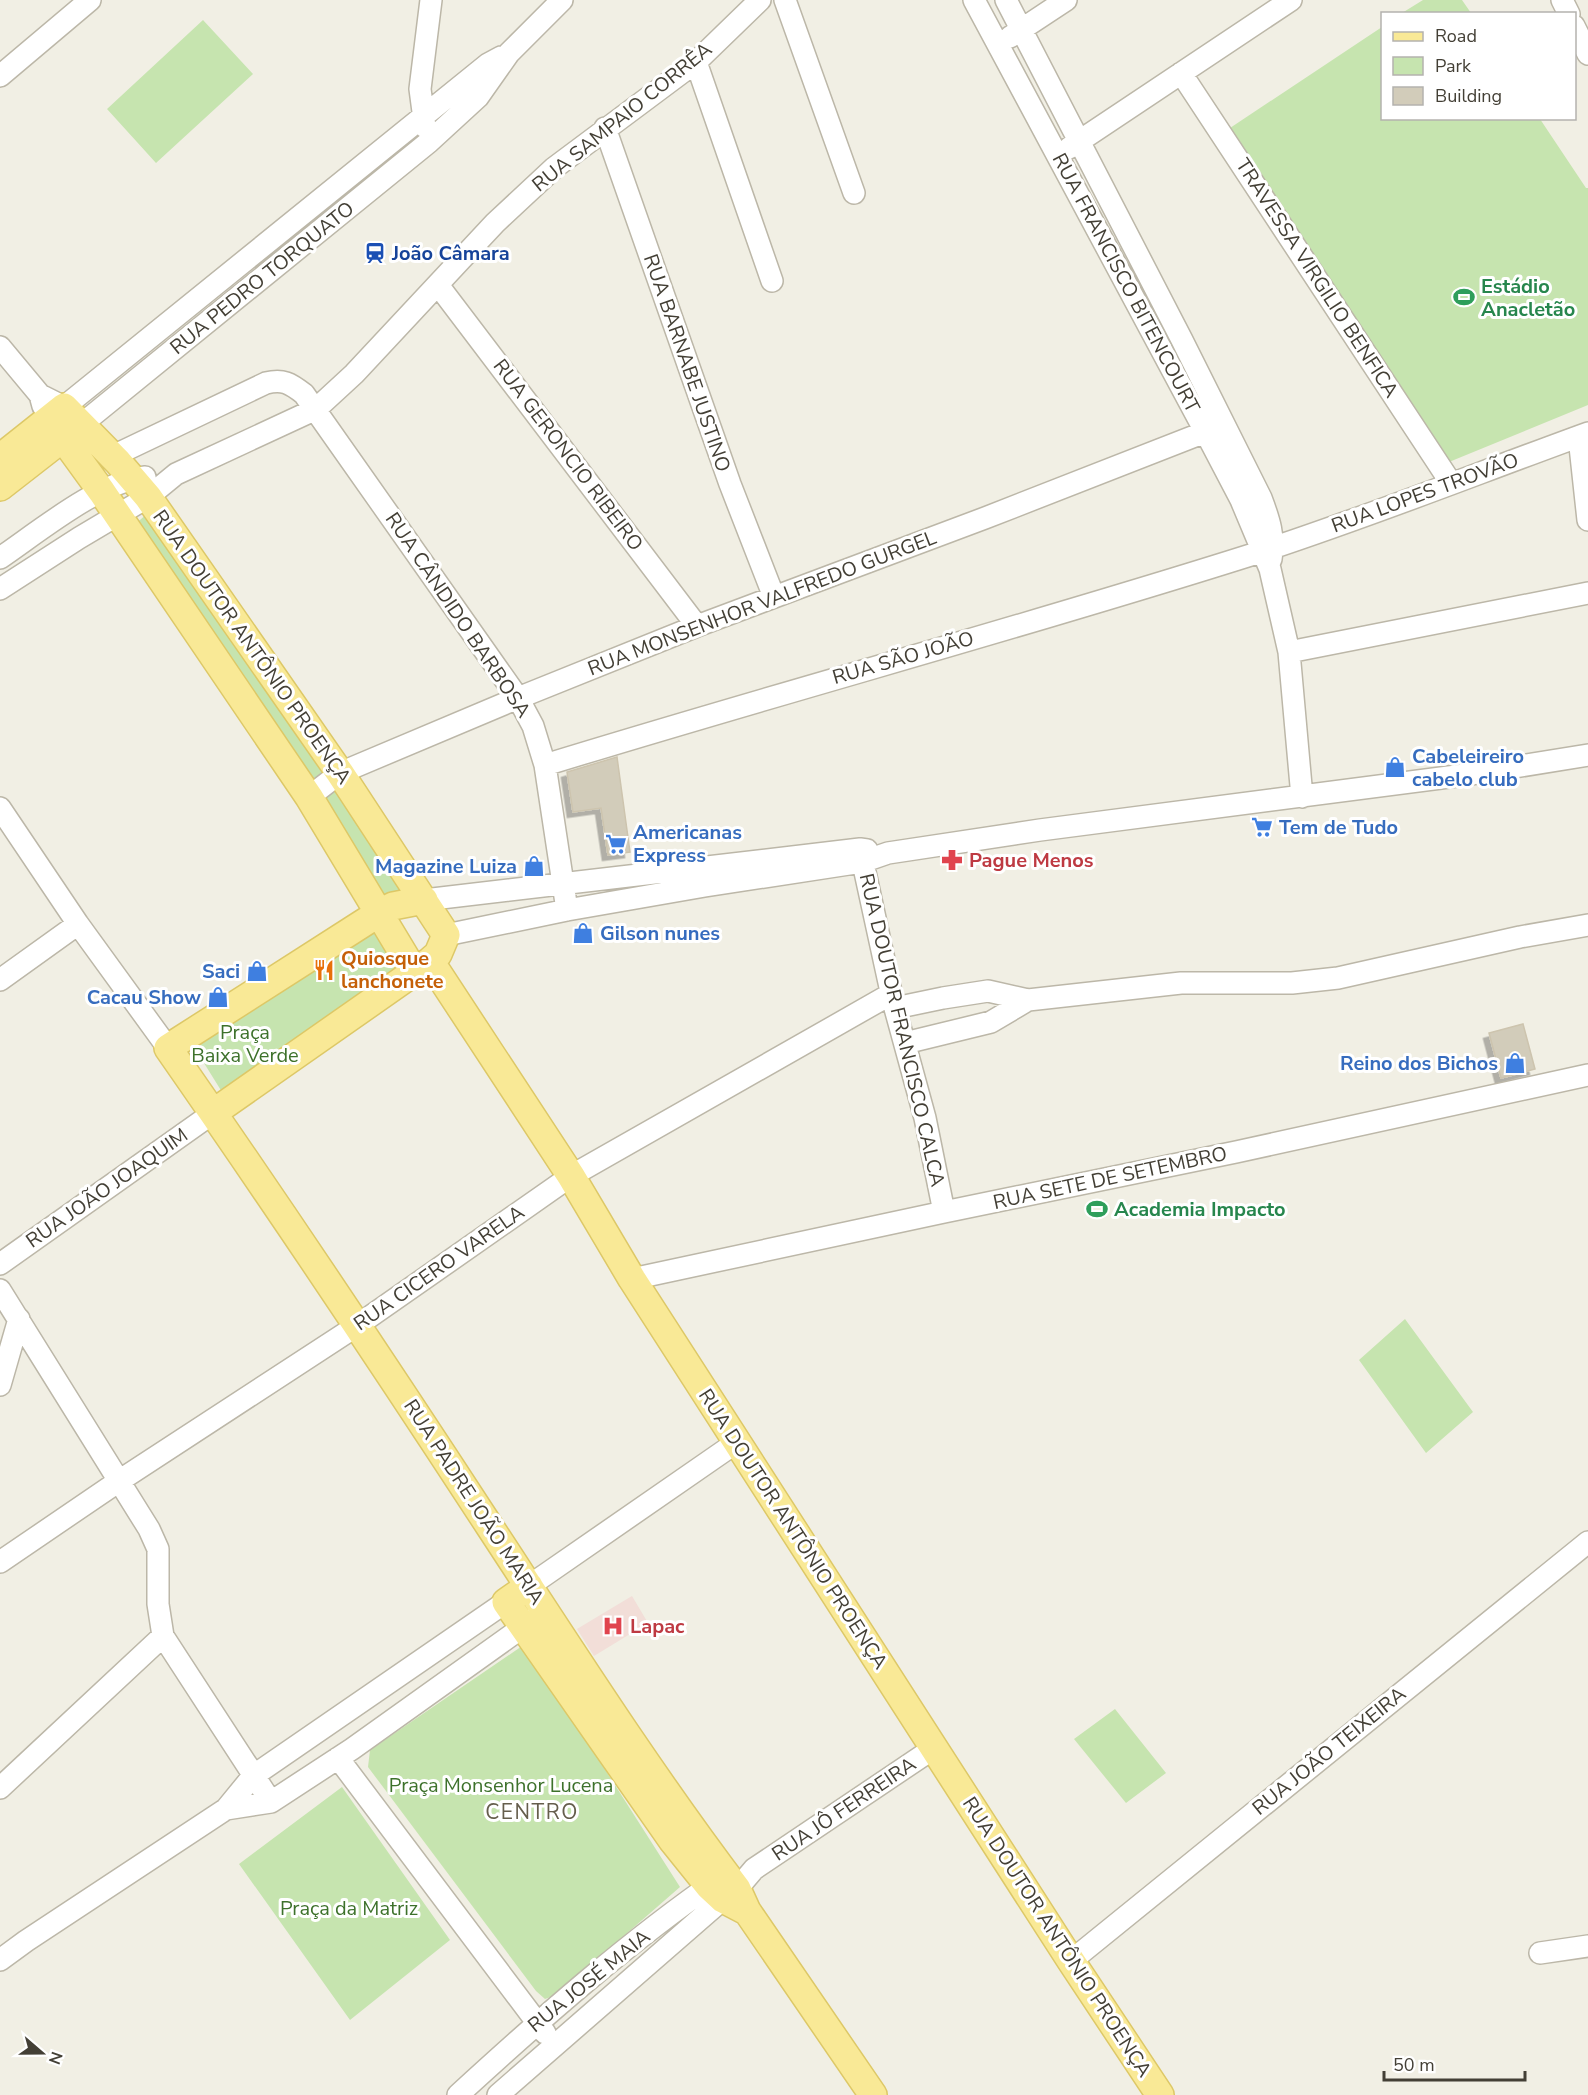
<svg xmlns="http://www.w3.org/2000/svg" width="1588" height="2095" font-family="'Nunito Sans',sans-serif">
<defs>
<filter id="shadow"><feDropShadow dx="-5.5" dy="5.5" stdDeviation="0" flood-color="#0004"/></filter>
</defs>
<rect width="100%" height="100%" fill="#f1efe4"/>
<path fill="#f2ded8" d="M 632,1596 L 648,1623 L 594,1656 L 577,1629 Z"/>
<path fill="#c6e4af" d="M 1423,0 L 1462,0 L 1471,13 L 1402,13 Z
M 203,20 L 253,74 L 156,163 L 107,109 Z
M 1382,27 L 1382,118 L 1540,119 L 1586,188 L 1588,188 L 1588,405 L 1449,462 L 1230,128 Z
M 149,512 L 411,893 L 386,900 L 132,527 Z
M 370,927 L 398,971 L 222,1092 L 194,1047 Z
M 1405,1319 L 1473,1412 L 1426,1453 L 1359,1360 Z
M 525,1644 L 680,1887 L 556,1995 L 545,1999 L 536,1991 L 368,1767 L 370,1750 Z
M 1115,1709 L 1166,1773 L 1126,1803 L 1074,1739 Z
M 342,1787 L 450,1940 L 350,2020 L 239,1864 Z"/>
<path fill="#d2ccba" stroke="#cdc4ae" stroke-width="1.5" filter="url(#shadow)" d="M 617,757 L 630,852 L 608,855 L 601,808 L 573,812 L 567,772 Z
M 1523,1024 L 1535,1069 L 1501,1078 L 1489,1033 Z"/>
<g fill="none" stroke-linecap="round" stroke-linejoin="round">
<defs>
<path id="minor" d="M 785,0 L 854,193
M 974,0 L 1206,433 L 1241,500 L 1270,569 L 1289,652 L 1302,797
M 1006,0 L 1182,340 L 1261,498 C 1269,519 1275,537 1271,559
M 1562,0 L 1569,14
M 1574,26 L 1588,54
M 1010,37 L 1066,0
M 696,62 L 772,281
M 1181,73 L 1451,483
M 0,76 L 90,0
M 425,127 L 420,89 L 431,0
M 605,128 L 730,484 L 774,597
M 1069,148 L 1291,0
M 438,285 L 697,626
M 0,347 L 40,395 L 43,406
M 40,395 L 64,407 L 488,64 L 501,57
M 82,424 L 429,142 L 478,97 L 509,53 L 562,0
M 1579,437 L 1588,520
M 113,456 L 266,383 C 283,379 290,383 304,394 L 518,698 L 533,726 L 545,765 L 567,910
M 0,558 C 37,533 100,481 145,477
M 0,589 L 79,538 L 148,497 L 176,474 L 316,409 L 354,374 L 495,223 L 554,168 L 696,62 L 760,0
M 1289,652 L 1588,593
M 545,765 C 782,692 1021,628 1257,553 C 1368,517 1478,473 1588,433
M 309,797 L 340,773 L 518,698 L 697,626 L 985,518 L 1223,425
M 0,808 L 78,924 L 168,1048
M 860,849 L 893,1001 L 925,1118 L 944,1212
M 424,900 L 860,849 L 867,850
M 446,935 L 567,910 L 705,886 L 862,862 L 888,853 L 1040,830 L 1472,774 L 1588,755
M 0,980 L 78,924
M 895,1008 L 943,998 L 988,991 L 1028,1000 L 1181,983 L 1292,983 L 1338,978 L 1520,937 L 1588,925
M 905,1043 L 991,1022 L 1028,1000
M 0,1264 L 213,1113
M 632,1279 L 944,1212 L 1236,1152 L 1588,1075
M 0,1290 L 149,1529 L 158,1549 L 158,1604 L 163,1636 L 271,1802
M 0,1385 L 19,1319
M 0,1562 L 119,1481 L 358,1325 L 571,1176 L 891,994
M 529,1586 L 737,1442
M 338,1758 L 545,2033
M 0,1788 L 163,1636
M 226,1809 L 271,1802 L 352,1749 L 534,1619
M 1540,1953 L 1588,1946
M 0,1960 L 26,1941 L 226,1809 L 253,1776 L 506,1602
M 1071,1961 L 1588,1542
M 458,2095 C 542,2018 628,1942 722,1877
M 498,2095 L 723,1899 L 737,1889 L 754,1869 L 934,1748"/>
<path id="major" d="M 49,419 L 102,492 L 309,797 L 415,973
M 0,458 L 64,407 L 118,462 L 148,497 L 340,773 L 446,935 L 438,954 L 430,961 L 213,1113
M 0,487 L 77,427
M 424,900 L 393,906 L 379,913 L 168,1048 C 278,1206 385,1366 490,1527 C 570,1649 649,1773 737,1889 L 747,1911 L 873,2095
M 430,961 L 571,1176 L 632,1279 L 1071,1961 L 1160,2095
M 529,1586 L 506,1602 L 672,1840 L 709,1886 L 723,1899 L 746,1911"/>
</defs>
<use href="#minor" stroke="#bcb7a8" stroke-width="24"/>
<use href="#major" stroke="#ddc867" stroke-width="30"/>
<use href="#minor" stroke="#fff" stroke-width="21"/>
<use href="#major" stroke="#f9e996" stroke-width="27"/>
</g>
<defs>
<symbol id="station-bare" viewBox="-9 -9 18 18"><path d="M-3-6H3Q5-6 5-4V2Q5 4 3 4L4.5 6H3L1.5 4h-3L-3 6H-4.5L-3 4Q-5 4-5 2V-4Q-5-6-3-6ZM-3.5-4v3h7v-3ZM-3.5 1v1.5H-2V1ZM2 1v1.5H3.5V1Z" fill="#1a4fb4" stroke="#fff" stroke-width="2.5" paint-order="stroke"/></symbol>
<symbol id="stadium-bare" viewBox="-9 -9 18 18"><path d="M0-5a6.5 5 0 1 0 0 10a6.5 5 0 1 0 0-10ZM-3.5-1.8h7v3.6h-7Z" fill="#2e9e5b" stroke="#fff" stroke-width="2.5" paint-order="stroke"/></symbol>
<symbol id="shop-bare" viewBox="-9 -9 18 18"><path d="M-5-2.5h2.3a2.7 3.5 0 0 1 5.4 0H5L5.5 6h-11ZM-1.5-2.5h3a1.5 2.3 0 0 0-3 0Z" fill="#3f7fe0" stroke="#fff" stroke-width="2.5" paint-order="stroke"/></symbol>
<symbol id="supermarket-bare" viewBox="-9 -9 18 18"><path d="M-6-5.5h2.5l.6 2H6L4.5 2H-2.5L-4.4-4H-6ZM-1.5 3.2a1.3 1.3 0 1 0 .1 0ZM3 3.2a1.3 1.3 0 1 0 .1 0Z" fill="#3f7fe0" stroke="#fff" stroke-width="2.5" paint-order="stroke"/></symbol>
<symbol id="pharmacy-bare" viewBox="-9 -9 18 18"><path d="M-2-6h4v4h4v4h-4v4h-4v-4h-4v-4h4Z" fill="#e0444e" stroke="#fff" stroke-width="2.5" paint-order="stroke"/></symbol>
<symbol id="restaurant-bare" viewBox="-9 -9 18 18"><path d="M-5-6h1v4h1v-4h1v4h1v-4h1v5L-1.5 .5V6h-2V.5L-5-1ZM5-6V6H3V1.5H1.5Q1.5-4 5-6Z" fill="#e8710a" stroke="#fff" stroke-width="2.5" paint-order="stroke"/></symbol>
<symbol id="hospital-bare" viewBox="-9 -9 18 18"><path d="M-5-5h3v3.5h4V-5h3V5h-3V1.5h-4V5h-3Z" fill="#e0444e" stroke="#fff" stroke-width="2.5" paint-order="stroke"/></symbol>
</defs>
<g fill-rule="evenodd">
<use href="#station-bare" x="360" y="238" width="30" height="30"/>
<use href="#stadium-bare" x="1449" y="282" width="30" height="30"/>
<use href="#shop-bare" x="1380" y="752" width="30" height="30"/>
<use href="#supermarket-bare" x="1247" y="812" width="30" height="30"/>
<use href="#supermarket-bare" x="601" y="829" width="30" height="30"/>
<use href="#pharmacy-bare" x="937" y="845" width="30" height="30"/>
<use href="#shop-bare" x="519" y="851" width="30" height="30"/>
<use href="#shop-bare" x="568" y="918" width="30" height="30"/>
<use href="#restaurant-bare" x="309" y="955" width="30" height="30"/>
<use href="#shop-bare" x="242" y="956" width="30" height="30"/>
<use href="#shop-bare" x="203" y="982" width="30" height="30"/>
<use href="#shop-bare" x="1500" y="1048" width="30" height="30"/>
<use href="#stadium-bare" x="1082" y="1194" width="30" height="30"/>
<use href="#hospital-bare" x="598" y="1611" width="30" height="30"/>
</g>
<g text-anchor="middle" dominant-baseline="central" stroke-width="6" stroke-linejoin="round" paint-order="stroke">
<g font-size="20" fill="#433f35" stroke="#fff">
<text transform="translate(622 117) rotate(-39)">RUA SAMPAIO CORRÊA</text>
<text transform="translate(262 278) rotate(-39)">RUA PEDRO TORQUATO</text>
<text transform="translate(1317 278) rotate(57)">TRAVESSA VIRGILIO BENFICA</text>
<text transform="translate(1126 283) rotate(62)">RUA FRANCISCO BITENCOURT</text>
<text transform="translate(687 363) rotate(71)">RUA BARNABE JUSTINO</text>
<text transform="translate(568 455) rotate(53)">RUA GERONCIO RIBEIRO</text>
<text transform="translate(1425 493) rotate(-20)">RUA LOPES TROVÃO</text>
<text transform="translate(762 603) rotate(-21)">RUA MONSENHOR VALFREDO GURGEL</text>
<text transform="translate(458 615) rotate(56)">RUA CÂNDIDO BARBOSA</text>
<text transform="translate(252 647) rotate(55)">RUA DOUTOR ANTÔNIO PROENÇA</text>
<text transform="translate(903 658) rotate(-16)">RUA SÃO JOÃO</text>
<text transform="translate(902 1030) rotate(77)">RUA DOUTOR FRANCISCO CALCA</text>
<text transform="translate(1110 1178) rotate(-12)">RUA SETE DE SETEMBRO</text>
<text transform="translate(107 1188) rotate(-35)">RUA JOÃO JOAQUIM</text>
<text transform="translate(439 1268) rotate(-35)">RUA CICERO VARELA</text>
<text transform="translate(474 1502) rotate(57)">RUA PADRE JOÃO MARIA</text>
<text transform="translate(793 1529) rotate(57)">RUA DOUTOR ANTÔNIO PROENÇA</text>
<text transform="translate(1329 1751) rotate(-39)">RUA JOÃO TEIXEIRA</text>
<text transform="translate(844 1809) rotate(-34)">RUA JÔ FERREIRA</text>
<text transform="translate(1057 1937) rotate(57)">RUA DOUTOR ANTÔNIO PROENÇA</text>
<text transform="translate(589 1981) rotate(-39)">RUA JOSÉ MAIA</text>
</g>
<g font-size="20" font-weight="bold" fill="#164399" stroke="#fff" text-anchor="start">
<text x="392" y="253">João Câmara</text>
</g>
<g font-size="20" font-weight="bold" fill="#27864d" stroke="#fff" text-anchor="start">
<text x="1481" y="286">Estádio<tspan x="1481" dy="23">Anacletão</tspan></text>
<text x="1114" y="1209">Academia Impacto</text>
</g>
<g font-size="20" font-weight="bold" fill="#366cbe" stroke="#fff" text-anchor="start">
<text x="1412" y="756">Cabeleireiro<tspan x="1412" dy="23">cabelo club</tspan></text>
<text x="1279" y="827">Tem de Tudo</text>
<text x="633" y="832">Americanas<tspan x="633" dy="23">Express</tspan></text>
<text x="517" y="866" text-anchor="end">Magazine Luiza</text>
<text x="600" y="933">Gilson nunes</text>
<text x="240" y="971" text-anchor="end">Saci</text>
<text x="201" y="997" text-anchor="end">Cacau Show</text>
<text x="1498" y="1063" text-anchor="end">Reino dos Bichos</text>
</g>
<g font-size="20" font-weight="bold" fill="#be3a42" stroke="#fff" text-anchor="start">
<text x="969" y="860">Pague Menos</text>
<text x="630" y="1626">Lapac</text>
</g>
<g font-size="20" font-weight="bold" fill="#c56008" stroke="#fff" text-anchor="start">
<text x="341" y="958">Quiosque<tspan x="341" dy="23">lanchonete</tspan></text>
</g>
<g font-size="20" fill="#3d712b" stroke="#fff">
<text x="245" y="1032">Praça<tspan x="245" dy="23">Baixa Verde</tspan></text>
<text x="501" y="1785">Praça Monsenhor Lucena</text>
<text x="349" y="1908">Praça da Matriz</text>
</g>
<g font-size="21" letter-spacing="1.5" fill="#655e4c" stroke="#fff">
<text x="532" y="1812">CENTRO</text>
</g>
</g>
<rect x="1381" y="12" width="195" height="108" fill="#ffffff" stroke="#b4b2ae" stroke-width="1.5"/>
<rect x="1393" y="32" width="30" height="9" fill="#f9e996" stroke="#b4b2ae" stroke-width="1.5"/>
<text x="1435" y="42" font-size="18" fill="#433f35">Road</text>
<rect x="1393" y="57" width="30" height="18" fill="#c6e4af" stroke="#b4b2ae" stroke-width="1.5"/>
<text x="1435" y="72" font-size="18" fill="#433f35">Park</text>
<rect x="1393" y="87" width="30" height="18" fill="#d2ccba" stroke="#b4b2ae" stroke-width="1.5"/>
<text x="1435" y="102" font-size="18" fill="#433f35">Building</text>
<g transform="translate(42 2053) rotate(110)" stroke="#ffffff" stroke-width="4.5" paint-order="stroke">
<path d="M0-4.5L10 22L0 15L-10 22Z" fill="#433f35"/>
<text y="-9" font-size="16" font-weight="bold" text-anchor="middle" fill="#433f35">N</text>
</g>
<path d="M1384 2071v9h141v-9" fill="none" stroke="#433f35" stroke-width="3"/>
<text x="1393" y="2071" font-size="18" fill="#433f35" stroke="#ffffff" stroke-width="4.5" paint-order="stroke">50 m</text>
</svg>
